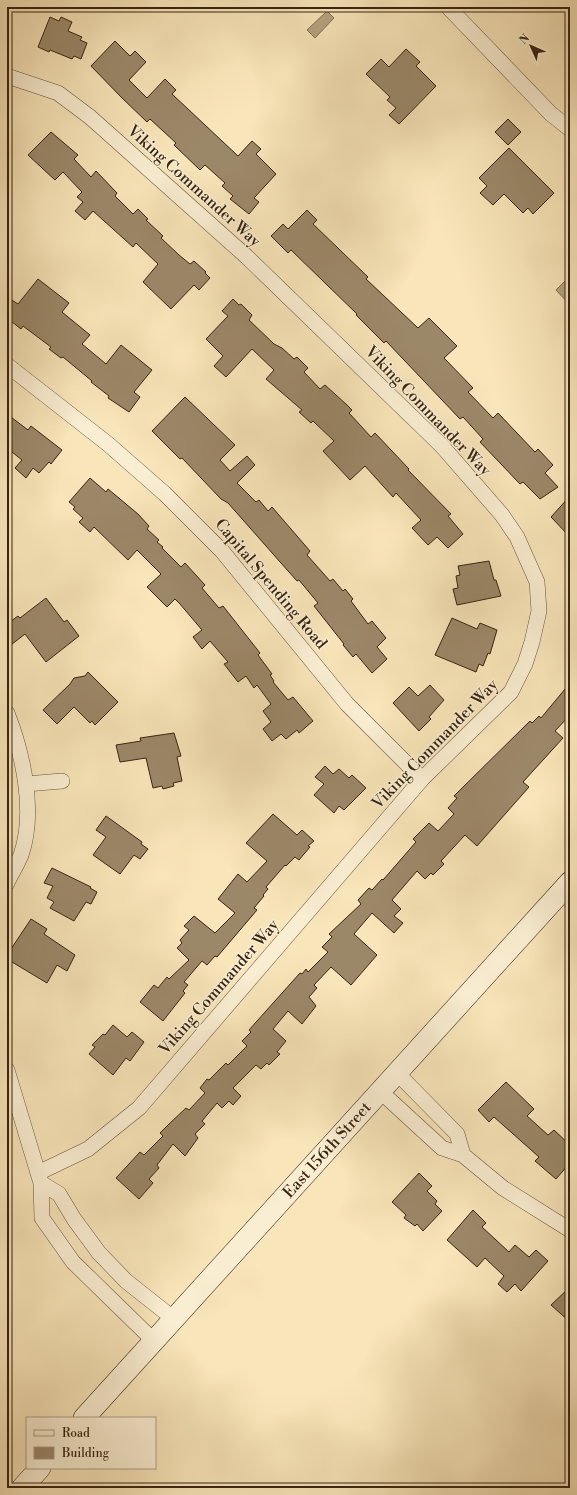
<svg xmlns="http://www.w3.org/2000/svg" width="577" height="1495" font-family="'Libre Bodoni',serif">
<rect width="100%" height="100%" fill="#f8e5b9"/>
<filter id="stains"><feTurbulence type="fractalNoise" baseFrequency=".005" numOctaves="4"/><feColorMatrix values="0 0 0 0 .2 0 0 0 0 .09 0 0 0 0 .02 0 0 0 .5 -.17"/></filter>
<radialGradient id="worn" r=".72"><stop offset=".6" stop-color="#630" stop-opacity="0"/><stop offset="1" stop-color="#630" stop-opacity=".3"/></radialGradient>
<path fill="#b6a380" stroke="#837054" d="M 327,11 L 334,18 L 315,38 L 307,30 Z
M 565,281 L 570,286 L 570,305 L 556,290 Z"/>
<path fill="#9b8869" stroke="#372412" d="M 50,17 L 59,21 L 61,17 L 72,22 L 68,31 L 82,37 L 80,40 L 87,43 L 81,59 L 74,56 L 72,59 L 50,50 L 49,52 L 38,47 Z
M 115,41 L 130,56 L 135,51 L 146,62 L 129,80 L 147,98 L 165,79 L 176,90 L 172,94 L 238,156 L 252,141 L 261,149 L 256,154 L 276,174 L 254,198 L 259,202 L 249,214 L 230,199 L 233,196 L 222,186 L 225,183 L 205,165 L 200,170 L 174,145 L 176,143 L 150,119 L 147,122 L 122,98 L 91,66 Z
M 406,49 L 420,62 L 416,66 L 436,86 L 399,124 L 389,115 L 396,108 L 387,100 L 390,97 L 366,74 L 381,59 L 389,67 Z
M 508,119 L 521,132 L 508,145 L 495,132 Z
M 51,132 L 78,155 L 74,159 L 91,177 L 96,171 L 117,193 L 115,196 L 133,214 L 138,209 L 148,219 L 146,220 L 163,236 L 161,238 L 179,255 L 190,264 L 194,261 L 206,272 L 205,273 L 210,278 L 199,290 L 194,285 L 171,309 L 143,282 L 158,264 L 136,243 L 133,247 L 93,211 L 85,220 L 75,211 L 83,202 L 77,197 L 82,192 L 63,172 L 55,180 L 28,155 Z
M 509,148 L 554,193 L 533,214 L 528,208 L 523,213 L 504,194 L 493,205 L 480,193 L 487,186 L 479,178 Z
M 307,210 L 317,220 L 313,224 L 368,277 L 366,279 L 418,328 L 429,318 L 457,346 L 444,358 L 473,388 L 468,392 L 493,418 L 498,413 L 535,452 L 538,449 L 553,465 L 545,473 L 558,487 L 540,499 L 523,482 L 520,484 L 480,442 L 483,439 L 463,417 L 460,419 L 386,341 L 384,343 L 356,315 L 357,314 L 291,250 L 288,253 L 271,236 L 283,224 L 288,229 Z
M 38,279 L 69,303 L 62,312 L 90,335 L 82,344 L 106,364 L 121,345 L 152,370 L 134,392 L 140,397 L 129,412 L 108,398 L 109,396 L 91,382 L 92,381 L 63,357 L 61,358 L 49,349 L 51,347 L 23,326 L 21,329 L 7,318 L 7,297 L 18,304 Z
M 233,299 L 239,305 L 241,304 L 252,315 L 249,320 L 274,344 L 282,348 L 294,359 L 297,357 L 308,368 L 304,372 L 320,389 L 325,385 L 347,405 L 352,410 L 349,413 L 371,437 L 375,433 L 409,469 L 408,470 L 451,514 L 448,516 L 463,534 L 448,548 L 437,537 L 428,545 L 412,528 L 421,520 L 396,493 L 393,497 L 365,466 L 350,480 L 323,451 L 334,441 L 313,421 L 311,423 L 299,412 L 302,410 L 266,379 L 274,370 L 252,349 L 226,377 L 214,366 L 223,356 L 206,339 L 228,316 L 222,311 Z
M 185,397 L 235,445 L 220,460 L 230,471 L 247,456 L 255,465 L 237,483 L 256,502 L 259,500 L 268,511 L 272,507 L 310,551 L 307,555 L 330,581 L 333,579 L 343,591 L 345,589 L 353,599 L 351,601 L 368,624 L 372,621 L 386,638 L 377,647 L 387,659 L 372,673 L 356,654 L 353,657 L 343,645 L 344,644 L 314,606 L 318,603 L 299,580 L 297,581 L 281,563 L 228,503 L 221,499 L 182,458 L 180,459 L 152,431 Z
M 7,414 L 28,430 L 31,426 L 62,450 L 51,464 L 49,462 L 39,473 L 33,468 L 26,478 L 15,468 L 22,460 L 7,448 Z
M 90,478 L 106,492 L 108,489 L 138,514 L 149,526 L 147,529 L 159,540 L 157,542 L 163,547 L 162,548 L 181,567 L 185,563 L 205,585 L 202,588 L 219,608 L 223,606 L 260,653 L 258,655 L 272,674 L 270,675 L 274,681 L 273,682 L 288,700 L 293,697 L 313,721 L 299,733 L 297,730 L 286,739 L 281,734 L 272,741 L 263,729 L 271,722 L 263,711 L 271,704 L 257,685 L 254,688 L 246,676 L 238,682 L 224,664 L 228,662 L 210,641 L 202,649 L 193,637 L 202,630 L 180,604 L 175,599 L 167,607 L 147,587 L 161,574 L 137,550 L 128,560 L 94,527 L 90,532 L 79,522 L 83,518 L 73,509 L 75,507 L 69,502 Z
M 570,496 L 570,537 L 551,517 Z
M 489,561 L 494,580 L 496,580 L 501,596 L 457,605 L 453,589 L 458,588 L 456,576 L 460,575 L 458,566 Z
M 46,598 L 64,622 L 67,620 L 79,636 L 46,662 L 25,634 L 7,648 L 7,624 L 18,616 L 20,618 Z
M 452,618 L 477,629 L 480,623 L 497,630 L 490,654 L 488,653 L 483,666 L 479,664 L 476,672 L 435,655 Z
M 88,672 L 118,702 L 95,725 L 92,721 L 90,723 L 74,707 L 57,724 L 43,710 L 70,684 L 74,678 L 85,676 Z
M 570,683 L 570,715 L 555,731 L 563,738 L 523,782 L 529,787 L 477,846 L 465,835 L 441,861 L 444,864 L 433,875 L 431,873 L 425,879 L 417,871 L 392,900 L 401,909 L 394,916 L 403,923 L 394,933 L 372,913 L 354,934 L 377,955 L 351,985 L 331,967 L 314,985 L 317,988 L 309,997 L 316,1006 L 302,1024 L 288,1011 L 273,1029 L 286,1041 L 277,1052 L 280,1054 L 269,1065 L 267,1063 L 261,1069 L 256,1065 L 233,1088 L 241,1096 L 233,1105 L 229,1101 L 222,1108 L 217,1103 L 202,1121 L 205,1124 L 195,1134 L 198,1138 L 185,1156 L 173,1144 L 157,1165 L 159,1168 L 149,1179 L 153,1183 L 139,1199 L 116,1178 L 140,1152 L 144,1155 L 163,1136 L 160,1133 L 169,1124 L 186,1108 L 189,1110 L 205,1093 L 200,1088 L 207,1079 L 209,1080 L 226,1063 L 228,1065 L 247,1046 L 242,1041 L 251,1032 L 249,1030 L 300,973 L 302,974 L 306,969 L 308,972 L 328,952 L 322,947 L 332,937 L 329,934 L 361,904 L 358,900 L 369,888 L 372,890 L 382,879 L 383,880 L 416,842 L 413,839 L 429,823 L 438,831 L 454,814 L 448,808 L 457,798 L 454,796 L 530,721 L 532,723 L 539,716 L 541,718 Z
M 430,685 L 444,700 L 429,717 L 431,719 L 419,731 L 393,703 L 409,687 L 418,696 Z
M 174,733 L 181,756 L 177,757 L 182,781 L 173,783 L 174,786 L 163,789 L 162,786 L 153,788 L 146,758 L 120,762 L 116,745 L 141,741 L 140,738 Z
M 325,766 L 333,774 L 339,769 L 349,778 L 352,775 L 366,788 L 344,810 L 339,806 L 334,813 L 314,795 L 324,784 L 315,777 Z
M 273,814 L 297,835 L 302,830 L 314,841 L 308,846 L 310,847 L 299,860 L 295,857 L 286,866 L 285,865 L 266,887 L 268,889 L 263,895 L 264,896 L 254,908 L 257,910 L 217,957 L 215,956 L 207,965 L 202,961 L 184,982 L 188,985 L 183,991 L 185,993 L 163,1021 L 140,1002 L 154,985 L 158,988 L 167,977 L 169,979 L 189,960 L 177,948 L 182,943 L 180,940 L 189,930 L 184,926 L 194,916 L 215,933 L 235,913 L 218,899 L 238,874 L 247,882 L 267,861 L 246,843 Z
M 106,816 L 142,842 L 141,844 L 148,849 L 140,859 L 134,855 L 120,874 L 93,855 L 106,837 L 96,830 Z
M 52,868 L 91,887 L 90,888 L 97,892 L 91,904 L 86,902 L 74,921 L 50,908 L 54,902 L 47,898 L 53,886 L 44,883 Z
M 31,919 L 47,929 L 44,934 L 75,955 L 67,971 L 57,965 L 47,983 L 7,959 L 7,955 Z
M 113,1025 L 127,1037 L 132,1032 L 144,1042 L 130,1061 L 126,1058 L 113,1075 L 89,1054 L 95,1047 L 92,1045 L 103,1034 L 105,1035 Z
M 506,1082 L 534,1109 L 527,1116 L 548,1135 L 554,1130 L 570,1145 L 570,1163 L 556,1179 L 535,1161 L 539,1157 L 494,1117 L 489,1122 L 478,1110 Z
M 419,1173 L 432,1186 L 427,1191 L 437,1201 L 435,1204 L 442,1211 L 423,1231 L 417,1224 L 415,1226 L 404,1218 L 406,1215 L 392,1202 Z
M 473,1210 L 486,1223 L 482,1227 L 509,1252 L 515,1245 L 529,1257 L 536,1250 L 548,1261 L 521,1291 L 515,1284 L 507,1292 L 498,1284 L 504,1276 L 485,1258 L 477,1267 L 447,1240 Z
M 570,1287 L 570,1322 L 551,1305 Z"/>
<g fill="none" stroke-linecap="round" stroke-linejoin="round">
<defs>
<path id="street" d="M 448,7 L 551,114 L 570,129
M 7,76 L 58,93 L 90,117 L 247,257 L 442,446 L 502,515 L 517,537 L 537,582 L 539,611 L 532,642 L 525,664 L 511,692 L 422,779 L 139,1108 L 88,1149 L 38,1173
M 7,365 L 108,444 L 165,494 L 222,551 L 347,704 L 422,779
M 7,713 C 23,754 36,812 21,855 C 17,865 11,874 7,883
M 26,784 L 62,781
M 7,1070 L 41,1183 L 42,1218 L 73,1262 L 154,1341
M 397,1073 L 457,1134 L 463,1155
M 381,1092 L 442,1148 L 463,1155 L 503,1188 L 570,1230
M 41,1183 L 59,1194 L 74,1219 L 99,1253 L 126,1281 L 174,1319"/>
<path id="secondary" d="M 84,1418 L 570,882
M 22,1488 L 40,1468"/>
</defs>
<use href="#street" stroke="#67543c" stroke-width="16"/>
<use href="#secondary" stroke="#372412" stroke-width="22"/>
<use href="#street" stroke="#faeed2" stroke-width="15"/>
<use href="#secondary" stroke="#faeed2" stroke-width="21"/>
</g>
<g text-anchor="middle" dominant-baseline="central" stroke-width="3" stroke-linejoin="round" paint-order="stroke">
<g font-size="16" fill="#372412" stroke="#faeed2">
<text transform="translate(194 186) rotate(42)">Viking Commander Way</text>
<text transform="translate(428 411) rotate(46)">Viking Commander Way</text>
<text transform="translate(271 584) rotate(50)">Capital Spending Road</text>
<text transform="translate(435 744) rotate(-46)">Viking Commander Way</text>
<text transform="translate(219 987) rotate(-49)">Viking Commander Way</text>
<text transform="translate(327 1150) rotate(-48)">East 156th Street</text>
</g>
</g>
<rect width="577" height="1495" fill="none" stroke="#f8e5b9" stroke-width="24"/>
<rect x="8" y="8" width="561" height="1479" fill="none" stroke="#372412" stroke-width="2"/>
<rect x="12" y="12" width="553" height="1471" fill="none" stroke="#372412"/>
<rect x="26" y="1417" width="130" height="52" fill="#faeed2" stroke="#ac9d85"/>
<rect x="34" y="1430" width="20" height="6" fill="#faeed2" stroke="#ac9d85"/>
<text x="62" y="1437" font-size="12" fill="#372412">Road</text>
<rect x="34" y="1447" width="20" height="12" fill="#9b8869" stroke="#ac9d85"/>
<text x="62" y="1457" font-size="12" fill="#372412">Building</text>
<g transform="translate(531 46) rotate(315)" stroke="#faeed2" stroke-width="3" paint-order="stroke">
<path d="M0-3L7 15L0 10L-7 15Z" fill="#372412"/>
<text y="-6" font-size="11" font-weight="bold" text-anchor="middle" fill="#372412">N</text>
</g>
<rect width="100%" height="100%" filter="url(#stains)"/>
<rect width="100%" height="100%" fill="url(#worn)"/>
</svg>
